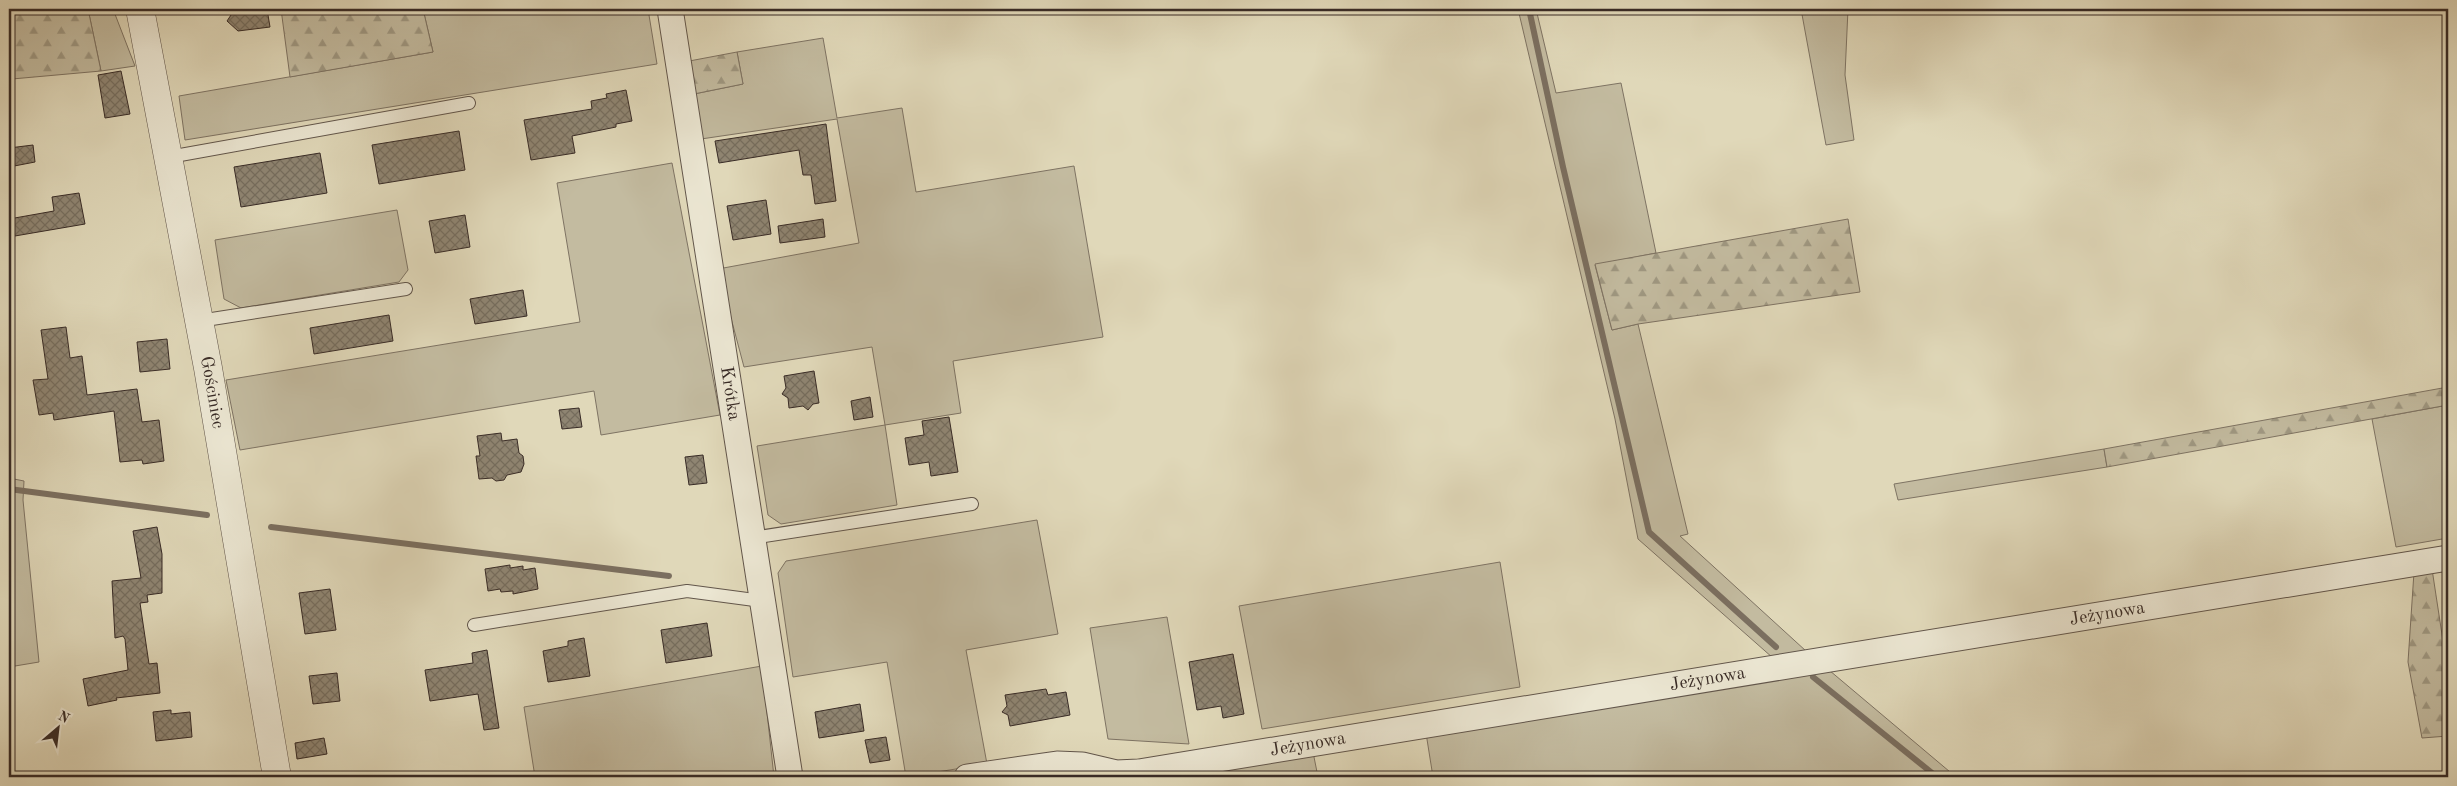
<svg xmlns="http://www.w3.org/2000/svg" width="2457" height="786" font-family="'Old Standard TT',serif">
<defs>
<pattern id="forest-firs" width="22" height="20" patternUnits="userSpaceOnUse" patternTransform="scale(1.25)"><rect width="22" height="20" fill="#c3bba0"/><path d="M5 1l3.5 6h-7zM16 11l3.5 6h-7z" fill="#9f9882"/></pattern>
<pattern id="building-cross-hatch" width="8" height="8" patternUnits="userSpaceOnUse" patternTransform="scale(1.25)"><rect width="8" height="8" fill="#8f8572"/><path d="M0 0l8 8M0 8l8-8" fill="none" stroke="#766d5d"/></pattern>
</defs>
<rect width="100%" height="100%" fill="#e0d8b9"/>
<filter id="stains"><feTurbulence type="fractalNoise" baseFrequency=".004" numOctaves="4"/><feColorMatrix values="0 0 0 0 .2 0 0 0 0 .09 0 0 0 0 .02 0 0 0 .5 -.17"/></filter>
<radialGradient id="worn" r=".72"><stop offset=".6" stop-color="#630" stop-opacity="0"/><stop offset="1" stop-color="#630" stop-opacity=".3"/></radialGradient>
<path fill="#c3bba0" stroke="#7e7363" d="M 88,9 L 113,9 L 135,66 L 101,71 Z
M 423,9 L 648,9 L 657,64 L 185,140 L 179,96 L 433,52 Z
M 1518,9 L 1536,9 L 1556,93 L 1621,83 L 1656,253 L 1595,265 L 1612,330 L 1638,324 L 1688,534 L 1680,536 L 1806,651 L 1773,658 L 1638,539 L 1615,419 Z
M 1801,9 L 1848,9 L 1845,75 L 1854,140 L 1826,145 Z
M 823,38 L 837,118 L 902,108 L 916,192 L 1074,166 L 1103,337 L 953,361 L 961,413 L 885,425 L 897,505 L 781,524 L 768,515 L 757,446 L 885,425 L 872,347 L 744,367 L 718,269 L 859,243 L 837,119 L 701,139 L 689,95 L 743,84 L 737,52 Z
M 672,163 L 720,415 L 601,435 L 594,391 L 240,450 L 226,380 L 580,322 L 557,183 Z
M 397,210 L 408,270 L 399,282 L 241,308 L 224,299 L 215,240 Z
M 2448,405 L 2448,538 L 2396,547 L 2372,419 Z
M 2104,449 L 2107,467 L 1898,500 L 1894,484 Z
M 9,478 L 24,481 L 23,500 L 39,662 L 9,667 Z
M 1037,520 L 1058,634 L 966,650 L 987,764 L 906,777 L 887,662 L 793,677 L 778,573 L 786,561 Z
M 1500,562 L 1520,687 L 1262,729 L 1239,606 Z
M 1167,617 L 1189,744 L 1108,739 L 1090,628 Z
M 1823,665 L 1956,777 L 1433,777 L 1426,733 Z
M 762,666 L 774,777 L 535,777 L 524,707 Z
M 1313,752 L 1318,777 L 1165,777 Z"/>
<path fill="url(#forest-firs)" stroke="#7e7363" d="M 9,9 L 88,9 L 101,71 L 12,79 L 9,62 Z
M 281,9 L 423,9 L 433,52 L 290,77 Z
M 737,52 L 743,84 L 689,95 L 684,62 Z
M 1848,219 L 1860,292 L 1638,324 L 1612,330 L 1595,264 Z
M 2448,387 L 2448,405 L 2107,467 L 2104,449 Z
M 2432,569 L 2448,674 L 2448,736 L 2422,738 L 2408,662 L 2414,572 Z"/>
<g fill="none" stroke-linecap="round" stroke-linejoin="round">
<path stroke="#7b6f60" stroke-width="6" d="M 1529,9 L 1563,167 L 1649,532 L 1776,647
M 9,489 L 207,515
M 271,527 L 669,576
M 1813,677 L 1937,777"/>
</g>
<path fill="url(#building-cross-hatch)" stroke="#382b26" d="M 230,9 L 267,9 L 270,27 L 238,31 L 227,21 L 231,15 Z
M 121,71 L 130,114 L 105,118 L 98,75 Z
M 626,90 L 632,121 L 616,124 L 616,127 L 572,136 L 575,153 L 531,160 L 524,120 L 592,109 L 591,101 L 607,98 L 606,94 Z
M 826,124 L 836,201 L 815,204 L 811,175 L 803,175 L 799,150 L 719,163 L 715,141 Z
M 459,131 L 465,170 L 379,184 L 372,145 Z
M 33,145 L 35,162 L 9,167 L 9,148 Z
M 320,153 L 327,193 L 241,207 L 234,167 Z
M 79,193 L 85,224 L 9,237 L 9,219 L 54,211 L 52,197 Z
M 766,200 L 771,234 L 733,240 L 727,206 Z
M 465,215 L 470,247 L 435,253 L 429,221 Z
M 823,219 L 825,237 L 780,243 L 778,226 Z
M 523,290 L 527,316 L 475,324 L 470,299 Z
M 389,315 L 393,341 L 314,354 L 310,328 Z
M 66,327 L 70,358 L 82,356 L 87,395 L 137,389 L 142,422 L 159,420 L 164,461 L 143,464 L 142,460 L 120,462 L 114,411 L 54,420 L 53,413 L 39,415 L 33,380 L 48,379 L 41,330 Z
M 167,339 L 170,369 L 140,372 L 137,342 Z
M 814,371 L 819,403 L 813,404 L 808,410 L 803,406 L 789,408 L 788,398 L 782,394 L 786,388 L 784,376 Z
M 870,397 L 873,417 L 854,420 L 851,401 Z
M 579,408 L 582,427 L 562,429 L 559,410 Z
M 949,417 L 958,472 L 931,476 L 929,462 L 909,465 L 905,438 L 924,435 L 922,421 Z
M 501,433 L 502,441 L 517,439 L 519,453 L 523,456 L 524,464 L 521,472 L 507,475 L 504,480 L 496,481 L 492,478 L 479,479 L 476,456 L 480,456 L 477,436 Z
M 703,455 L 707,483 L 689,485 L 685,457 Z
M 157,527 L 162,554 L 162,593 L 147,595 L 148,602 L 140,603 L 149,664 L 157,663 L 160,693 L 116,698 L 117,700 L 88,706 L 83,679 L 128,670 L 125,639 L 123,636 L 115,638 L 112,581 L 141,578 L 133,531 Z
M 510,565 L 510,568 L 523,566 L 523,570 L 535,568 L 538,589 L 513,594 L 513,591 L 501,592 L 500,589 L 488,591 L 485,569 Z
M 330,589 L 336,630 L 305,634 L 299,593 Z
M 707,623 L 712,656 L 666,663 L 661,630 Z
M 584,638 L 590,676 L 548,682 L 543,651 L 568,646 L 568,641 Z
M 487,650 L 499,728 L 484,730 L 478,694 L 430,701 L 425,670 L 473,663 L 472,653 Z
M 1233,654 L 1244,714 L 1223,718 L 1221,706 L 1197,710 L 1189,662 Z
M 337,673 L 340,701 L 313,704 L 309,676 Z
M 1046,689 L 1048,695 L 1066,692 L 1070,715 L 1010,726 L 1008,715 L 1002,712 L 1007,706 L 1005,695 Z
M 860,704 L 864,731 L 819,738 L 815,712 Z
M 171,710 L 171,714 L 190,712 L 192,737 L 156,741 L 153,712 Z
M 886,737 L 890,760 L 870,763 L 865,740 Z
M 324,738 L 327,754 L 297,759 L 295,743 Z"/>
<g fill="none" stroke-linecap="round" stroke-linejoin="round">
<defs>
<path id="service" d="M 169,157 L 469,103
M 199,321 L 406,289
M 752,538 L 972,504
M 474,625 L 687,591 L 762,601"/>
<g id="minor">
<path id="s1" d="M 670,9 L 790,777"/>
<path id="s2" d="M 967,777 L 1057,764 L 1082,765 L 1116,773 L 1139,772 L 2448,558"/>
</g>
<g id="tertiary">
<path id="s3" d="M 140,9 L 208,368 L 277,777"/>
</g>
</defs>
<use href="#service" stroke="#62564b" stroke-width="14"/>
<use href="#minor" stroke="#62564b" stroke-width="27"/>
<use href="#tertiary" stroke="#62564b" stroke-width="29"/>
<use href="#service" stroke="#ebe6d2" stroke-width="12"/>
<use href="#minor" stroke="#ebe6d2" stroke-width="25"/>
<use href="#tertiary" stroke="#ebe6d2" stroke-width="28"/>
</g>
<g text-anchor="middle" dominant-baseline="central" stroke-width="4" stroke-linejoin="round" paint-order="stroke">
<g font-size="18" fill="#382b26" stroke="#ebe6d2">
<text stroke="none"><textPath href="#s3" startOffset="390">Gościniec</textPath></text>
<text stroke="none"><textPath href="#s1" startOffset="389">Krótka</textPath></text>
<text stroke="none"><textPath href="#s2" startOffset="1155">Jeżynowa</textPath></text>
<text stroke="none"><textPath href="#s2" startOffset="750">Jeżynowa</textPath></text>
<text stroke="none"><textPath href="#s2" startOffset="345">Jeżynowa</textPath></text>
</g>
</g>
<rect width="2457" height="786" fill="none" stroke="#e0d8b9" stroke-width="30"/>
<rect x="10" y="10" width="2437" height="766" fill="none" stroke="#382b26" stroke-width="2.5"/>
<rect x="15" y="15" width="2427" height="756" fill="none" stroke="#382b26"/>
<g transform="translate(58 728) rotate(28)" stroke="#ebe6d2" stroke-width="4" paint-order="stroke">
<path d="M0-4L9 19L0 12L-9 19Z" fill="#382b26"/>
<text y="-8" font-size="14" font-weight="bold" text-anchor="middle" fill="#382b26">N</text>
</g>
<rect width="100%" height="100%" filter="url(#stains)"/>
<rect width="100%" height="100%" fill="url(#worn)"/>
</svg>
